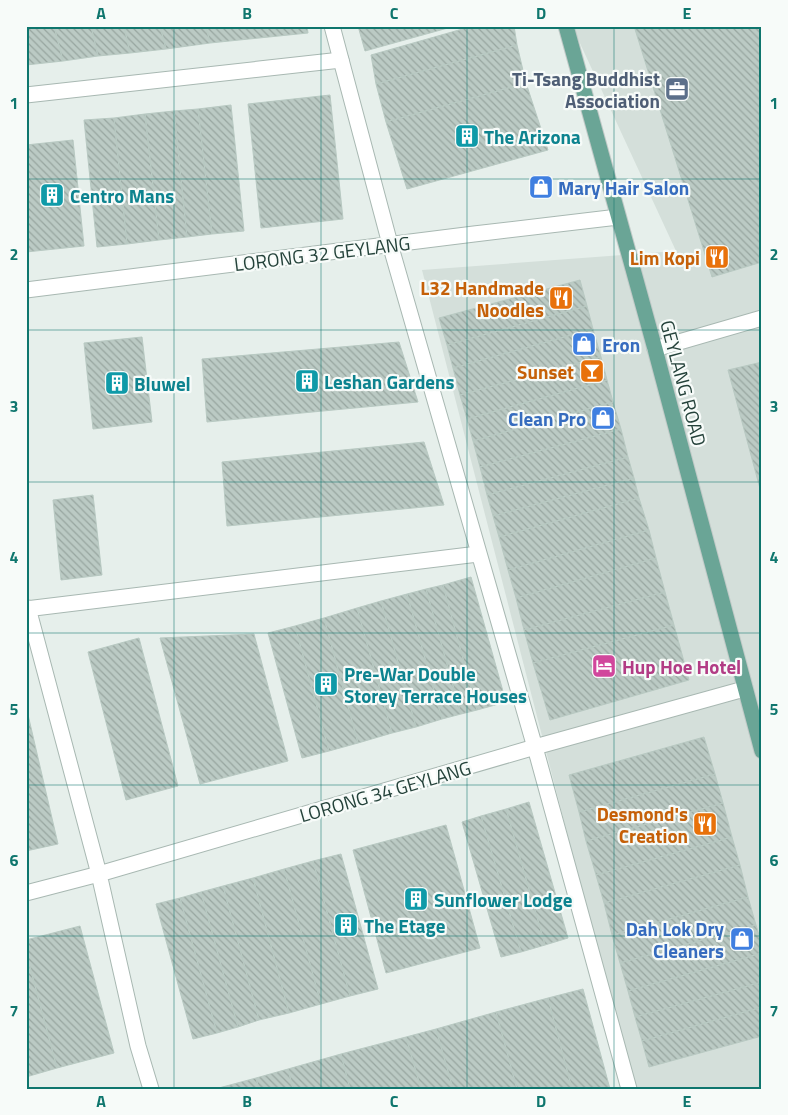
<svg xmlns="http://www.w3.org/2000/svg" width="788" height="1115" font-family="'Titillium Web',sans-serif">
<defs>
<pattern id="building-back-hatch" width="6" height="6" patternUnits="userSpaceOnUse" patternTransform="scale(1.25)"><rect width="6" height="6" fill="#bbcac4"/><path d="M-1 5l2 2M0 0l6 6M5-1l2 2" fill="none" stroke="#98a6a0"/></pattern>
</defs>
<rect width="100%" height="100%" fill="#e6efeb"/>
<path fill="#d4dfda" d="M 572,26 L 762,26 L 762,1089 L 633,1089 L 422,270 L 676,251 Z"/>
<path fill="url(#building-back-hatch)" stroke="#b8c9c2" d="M 26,26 L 54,26 L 63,61 L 26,65 Z
M 54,26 L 91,26 L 98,56 L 63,61 Z
M 91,26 L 124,26 L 130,53 L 98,56 Z
M 124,26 L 160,26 L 166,49 L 130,53 Z
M 160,26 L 206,26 L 210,43 L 166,49 Z
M 206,26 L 307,26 L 308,33 L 210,43 Z
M 358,26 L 455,26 L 365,51 Z
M 473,26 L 514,26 L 517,45 L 376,84 L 371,55 Z
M 634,26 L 762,26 L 762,262 L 712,277 Z
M 517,45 L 526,83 L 386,122 L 376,84 Z
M 526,83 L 548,150 L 407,189 L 386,122 Z
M 330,95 L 343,219 L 261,228 L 248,104 Z
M 231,105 L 244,231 L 212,234 L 198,109 Z
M 198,109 L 212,234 L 187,237 L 174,111 Z
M 174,111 L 187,237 L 159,240 L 145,114 Z
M 145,114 L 159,240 L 127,244 L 114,118 Z
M 114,118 L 127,244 L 97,247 L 84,120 Z
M 73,140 L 84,246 L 26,252 L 26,145 Z
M 580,280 L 587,306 L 447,345 L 439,318 Z
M 587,306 L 593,329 L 453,368 L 447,345 Z
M 593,329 L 601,357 L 460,395 L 453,368 Z
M 142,337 L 152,422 L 93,429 L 84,343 Z
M 399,342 L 418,402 L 207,422 L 202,359 Z
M 601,357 L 607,380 L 467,419 L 460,395 Z
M 762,362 L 762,496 L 728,370 Z
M 607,380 L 613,402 L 473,441 L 467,419 Z
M 613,402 L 621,429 L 480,467 L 473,441 Z
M 621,429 L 628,457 L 487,495 L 480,467 Z
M 424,442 L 444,505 L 227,526 L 222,462 Z
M 628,457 L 634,478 L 493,516 L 487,495 Z
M 634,478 L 639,498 L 499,537 L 493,516 Z
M 93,495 L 102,575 L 61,580 L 53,500 Z
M 639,498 L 649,530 L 508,570 L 499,537 Z
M 649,530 L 656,558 L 516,598 L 508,570 Z
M 656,558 L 665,592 L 524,630 L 516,598 Z
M 471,577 L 506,702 L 477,710 L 443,585 Z
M 443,585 L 477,710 L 461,714 L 426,589 Z
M 426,589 L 461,714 L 442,719 L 407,594 Z
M 665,592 L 674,625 L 533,663 L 524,630 Z
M 407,594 L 442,719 L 416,727 L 381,601 Z
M 381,601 L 416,727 L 392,733 L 357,608 Z
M 357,608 L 392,733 L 358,743 L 324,618 Z
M 324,618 L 358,743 L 329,751 L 295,626 Z
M 674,625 L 689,680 L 550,720 L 533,663 Z
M 295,626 L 329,751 L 302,758 L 268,633 Z
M 254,634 L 288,761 L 200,784 L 160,638 Z
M 139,638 L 178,786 L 126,800 L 88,652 Z
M 26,706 L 58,844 L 26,851 Z
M 704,737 L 715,774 L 579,812 L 569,775 Z
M 715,774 L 723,803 L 586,841 L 579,812 Z
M 529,802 L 568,938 L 545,945 L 506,809 Z
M 723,803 L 732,837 L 596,875 L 586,841 Z
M 506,809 L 545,945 L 521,952 L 481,816 Z
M 481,816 L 521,952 L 501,957 L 462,822 Z
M 446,825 L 480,948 L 386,973 L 353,850 Z
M 732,837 L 740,865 L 604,903 L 596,875 Z
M 341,854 L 378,989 L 350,996 L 313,861 Z
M 313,861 L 350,996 L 321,1004 L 284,869 Z
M 740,865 L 748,897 L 612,935 L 604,903 Z
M 284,869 L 321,1004 L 289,1013 L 253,878 Z
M 253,878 L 289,1013 L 259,1020 L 223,886 Z
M 223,886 L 259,1020 L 238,1027 L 201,892 Z
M 201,892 L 238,1027 L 217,1033 L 180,898 Z
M 748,897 L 756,925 L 620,963 L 612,935 Z
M 180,898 L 217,1033 L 193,1039 L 156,904 Z
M 756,925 L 762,945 L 762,953 L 628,991 L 620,963 Z
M 80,926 L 114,1053 L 57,1068 L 26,952 L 26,940 Z
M 26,952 L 57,1068 L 26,1077 Z
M 762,953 L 762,982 L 635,1017 L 628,991 Z
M 762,982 L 762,1007 L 642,1041 L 635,1017 Z
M 583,989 L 610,1089 L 572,1089 L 548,998 Z
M 548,998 L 572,1089 L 517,1089 L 496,1012 Z
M 762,1007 L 762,1036 L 649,1067 L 642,1041 Z
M 496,1012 L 517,1089 L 453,1089 L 436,1029 Z
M 436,1029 L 453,1089 L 421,1089 L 406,1037 Z
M 406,1037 L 421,1089 L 350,1089 L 341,1054 Z
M 341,1054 L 350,1089 L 293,1089 L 288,1069 Z
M 288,1069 L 293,1089 L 259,1089 L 256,1078 Z
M 256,1078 L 259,1089 L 215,1089 Z"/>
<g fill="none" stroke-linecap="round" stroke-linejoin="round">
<defs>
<path id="lane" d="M 26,95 L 341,60
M 390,244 L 538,758 L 629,1089
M 28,608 L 99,874
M 26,609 L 478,554"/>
<path id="street" d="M 332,26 L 390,244
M 26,290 L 474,234 L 618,217
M 655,349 L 762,318
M 99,874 L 138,1046 L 151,1089
M 26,893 L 99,874 L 535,747 L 744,689"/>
<path id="primary" d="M 566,26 L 655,349 L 762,751"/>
</defs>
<use href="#lane" stroke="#a8b8b2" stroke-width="17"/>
<use href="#street" stroke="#a8b8b2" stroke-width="17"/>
<use href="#primary" stroke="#c2cac8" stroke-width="17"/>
<use href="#lane" stroke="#fff" stroke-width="15"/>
<use href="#street" stroke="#fff" stroke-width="15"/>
<use href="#primary" stroke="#6aa596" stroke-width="15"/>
</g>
<path fill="none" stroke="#0f766e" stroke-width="1" stroke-opacity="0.55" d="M 174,26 L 174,1089M 321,26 L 321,1089M 467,26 L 467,1089M 614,26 L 614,1089M 26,179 L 762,179M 26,330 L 762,330M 26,482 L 762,482M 26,633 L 762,633M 26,785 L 762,785M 26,936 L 762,936"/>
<defs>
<symbol id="office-square" viewBox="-11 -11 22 22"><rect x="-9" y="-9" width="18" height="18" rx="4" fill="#5c6f8a" stroke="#f7fbf9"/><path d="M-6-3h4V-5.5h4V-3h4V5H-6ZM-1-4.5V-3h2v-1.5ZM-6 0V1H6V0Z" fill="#fff"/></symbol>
<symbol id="building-square" viewBox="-11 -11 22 22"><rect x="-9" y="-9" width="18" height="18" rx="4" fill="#0f9aa8" stroke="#f7fbf9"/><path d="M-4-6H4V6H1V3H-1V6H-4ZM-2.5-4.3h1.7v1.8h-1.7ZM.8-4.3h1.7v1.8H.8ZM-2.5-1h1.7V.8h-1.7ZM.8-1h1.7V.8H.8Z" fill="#fff"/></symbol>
<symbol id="shop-square" viewBox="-11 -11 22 22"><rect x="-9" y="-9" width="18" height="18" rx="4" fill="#3f7fe0" stroke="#f7fbf9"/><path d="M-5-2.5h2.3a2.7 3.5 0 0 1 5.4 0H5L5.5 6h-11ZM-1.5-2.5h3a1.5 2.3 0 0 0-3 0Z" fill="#fff"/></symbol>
<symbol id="restaurant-square" viewBox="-11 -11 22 22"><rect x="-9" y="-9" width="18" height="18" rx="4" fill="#e8710a" stroke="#f7fbf9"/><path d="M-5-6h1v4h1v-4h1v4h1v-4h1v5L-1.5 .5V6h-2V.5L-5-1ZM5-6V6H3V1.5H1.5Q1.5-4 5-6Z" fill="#fff"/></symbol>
<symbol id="bar-square" viewBox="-11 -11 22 22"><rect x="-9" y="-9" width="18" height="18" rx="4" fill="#e8710a" stroke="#f7fbf9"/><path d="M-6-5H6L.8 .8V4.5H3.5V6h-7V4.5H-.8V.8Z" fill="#fff"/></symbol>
<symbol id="hotel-square" viewBox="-11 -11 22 22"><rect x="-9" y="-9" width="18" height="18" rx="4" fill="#d1479c" stroke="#f7fbf9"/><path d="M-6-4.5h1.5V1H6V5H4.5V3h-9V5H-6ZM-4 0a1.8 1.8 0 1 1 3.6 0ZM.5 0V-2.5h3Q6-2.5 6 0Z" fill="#fff"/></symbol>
</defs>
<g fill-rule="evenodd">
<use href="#office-square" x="663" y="75" width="28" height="28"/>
<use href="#building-square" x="453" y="122" width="28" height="28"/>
<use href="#shop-square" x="527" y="173" width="28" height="28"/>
<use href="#building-square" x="38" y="181" width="28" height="28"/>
<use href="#restaurant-square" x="703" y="243" width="28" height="28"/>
<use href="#restaurant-square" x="547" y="284" width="28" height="28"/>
<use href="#shop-square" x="570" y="330" width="28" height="28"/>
<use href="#bar-square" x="578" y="357" width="28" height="28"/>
<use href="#building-square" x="293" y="367" width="28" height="28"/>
<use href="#building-square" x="103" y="369" width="28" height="28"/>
<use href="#shop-square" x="589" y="404" width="28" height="28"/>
<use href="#hotel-square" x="590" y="652" width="28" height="28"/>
<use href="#building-square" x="312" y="670" width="28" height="28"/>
<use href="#restaurant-square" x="691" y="810" width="28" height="28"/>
<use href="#building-square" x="402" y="885" width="28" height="28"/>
<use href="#building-square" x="332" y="911" width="28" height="28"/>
<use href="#shop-square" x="728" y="925" width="28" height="28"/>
</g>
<g text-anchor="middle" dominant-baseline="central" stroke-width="4.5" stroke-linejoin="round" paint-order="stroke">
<g font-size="19" font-weight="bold" fill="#4e5e75" stroke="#f7fbf9" text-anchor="end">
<text x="660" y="78">Ti-Tsang Buddhist<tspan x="660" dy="22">Association</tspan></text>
</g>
<g font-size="19" font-weight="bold" fill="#0d838f" stroke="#f7fbf9" text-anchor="start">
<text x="484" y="136">The Arizona</text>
<text x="70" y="195">Centro Mans</text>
<text x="324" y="381">Leshan Gardens</text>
<text x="134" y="383">Bluwel</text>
<text x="344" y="673">Pre-War Double<tspan x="344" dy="22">Storey Terrace Houses</tspan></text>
<text x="434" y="899">Sunflower Lodge</text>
<text x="364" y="925">The Etage</text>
</g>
<g font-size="19" font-weight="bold" fill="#366cbe" stroke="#f7fbf9" text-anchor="start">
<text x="558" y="187">Mary Hair Salon</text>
<text x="602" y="344">Eron</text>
<text x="586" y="418" text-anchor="end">Clean Pro</text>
<text x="724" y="928" text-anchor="end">Dah Lok Dry<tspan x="724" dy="22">Cleaners</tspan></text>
</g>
<g font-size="19" fill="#24423a" stroke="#f7fbf9">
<text transform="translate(322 253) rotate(-7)">LORONG 32 GEYLANG</text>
<text transform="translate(684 383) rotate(75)">GEYLANG ROAD</text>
<text transform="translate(385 791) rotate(-16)">LORONG 34 GEYLANG</text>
</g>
<g font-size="19" font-weight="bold" fill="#c56008" stroke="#f7fbf9" text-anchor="end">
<text x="700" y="257">Lim Kopi</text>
<text x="544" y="287">L32 Handmade<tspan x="544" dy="22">Noodles</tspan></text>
<text x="574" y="371">Sunset</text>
<text x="688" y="813">Desmond's<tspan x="688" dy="22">Creation</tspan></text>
</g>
<g font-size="19" font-weight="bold" fill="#b23c85" stroke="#f7fbf9" text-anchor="start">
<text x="622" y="666">Hup Hoe Hotel</text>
</g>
</g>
<rect width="788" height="1115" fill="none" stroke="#f7fbf9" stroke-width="55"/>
<rect x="28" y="28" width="732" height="1060" fill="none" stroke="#0f766e" stroke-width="2"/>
<g font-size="16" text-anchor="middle" font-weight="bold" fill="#0f766e">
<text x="101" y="19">A</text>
<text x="247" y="19">B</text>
<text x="394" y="19">C</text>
<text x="541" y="19">D</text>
<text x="687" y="19">E</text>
<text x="14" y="109">1</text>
<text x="774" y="109">1</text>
<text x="14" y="260">2</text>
<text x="774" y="260">2</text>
<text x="14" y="412">3</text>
<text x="774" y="412">3</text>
<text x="14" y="563">4</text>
<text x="774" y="563">4</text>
<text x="14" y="715">5</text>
<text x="774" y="715">5</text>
<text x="14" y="866">6</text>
<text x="774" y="866">6</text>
<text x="14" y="1017">7</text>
<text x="774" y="1017">7</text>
<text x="101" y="1107">A</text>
<text x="247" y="1107">B</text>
<text x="394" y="1107">C</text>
<text x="541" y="1107">D</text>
<text x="687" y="1107">E</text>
</g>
</svg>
